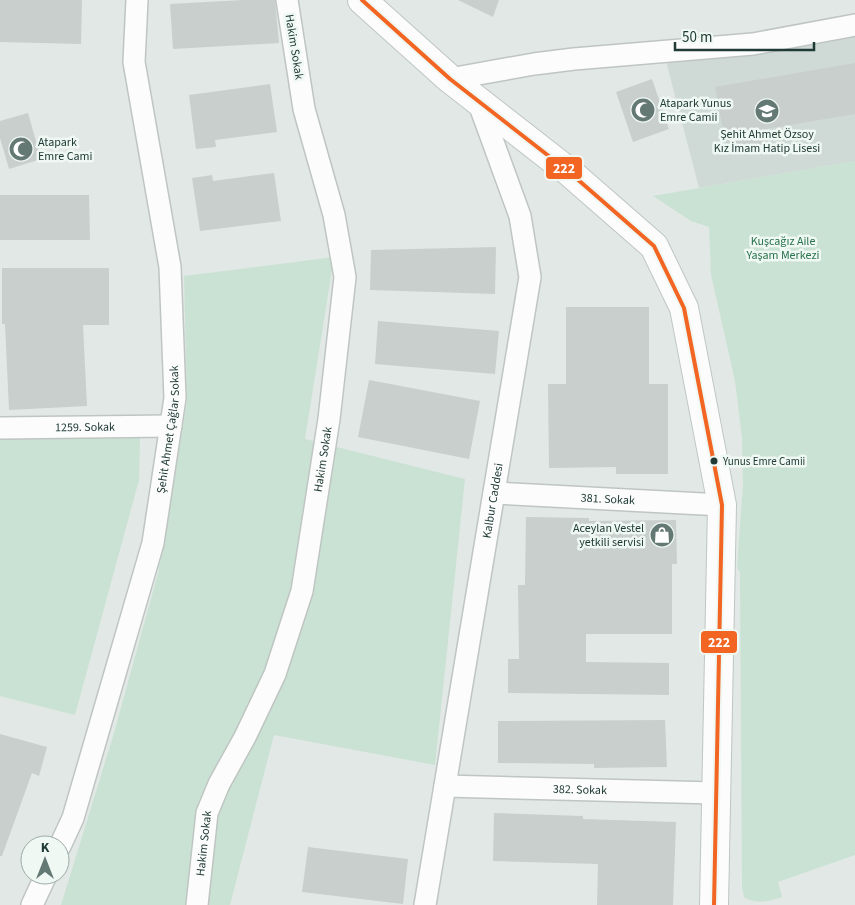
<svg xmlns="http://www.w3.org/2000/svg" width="855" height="905" font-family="'Source Sans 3',sans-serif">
<rect width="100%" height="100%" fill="#e2e8e6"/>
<path fill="#cfdad6" d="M 855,33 L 855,161 L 699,188 L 666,61 Z"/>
<path fill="#cae2d3" d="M 855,161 L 855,855 L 778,882 L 782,897 C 769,901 756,905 744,897 L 742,887 L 740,572 L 737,568 L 743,483 L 742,438 L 735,381 L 711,275 L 709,227 L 691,221 L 653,196 Z
M 334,257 L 305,439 L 465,479 L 435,765 L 274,735 L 230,905 L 61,905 L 114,733 L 158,573 L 187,402 L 184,276 Z
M 140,438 L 139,480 L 75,715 L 0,696 L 0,439 Z"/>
<path fill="#c9cfcd" d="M 0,0 L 82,0 L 81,44 L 0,42 Z
M 243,0 L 275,0 L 279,43 L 173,49 L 170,4 Z
M 458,0 L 499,0 L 493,17 Z
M 855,63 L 855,114 L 766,129 L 769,145 L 727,152 L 715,87 Z
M 652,79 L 669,129 L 633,142 L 616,92 Z
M 270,84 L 277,132 L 215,140 L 216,147 L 196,149 L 189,95 Z
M 28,113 L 41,159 L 9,169 L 0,138 L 0,121 Z
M 274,173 L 281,221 L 200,231 L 192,178 L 212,175 L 213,181 Z
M 0,195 L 89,195 L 90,240 L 0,240 Z
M 496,247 L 495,294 L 370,290 L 371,250 Z
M 2,268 L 109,268 L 109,325 L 83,325 L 87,406 L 9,410 L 5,324 L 2,324 Z
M 566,307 L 649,307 L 649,384 L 668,384 L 668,474 L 616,474 L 616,467 L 549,468 L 548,384 L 566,384 Z
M 378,321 L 499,331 L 495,374 L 375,364 Z
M 369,380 L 480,401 L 469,459 L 358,437 Z
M 526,517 L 589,518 L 589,521 L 676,520 L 677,564 L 672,564 L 672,634 L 586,634 L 586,662 L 669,663 L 669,695 L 508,693 L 508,659 L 519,659 L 518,585 L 525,585 Z
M 665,720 L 667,767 L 594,768 L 594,764 L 498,763 L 498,721 Z
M 0,734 L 47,747 L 39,776 L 32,773 L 2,856 L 0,856 Z
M 494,813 L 583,816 L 583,819 L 676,822 L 673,905 L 597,905 L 598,864 L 493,861 Z
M 308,847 L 408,859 L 403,904 L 302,892 Z"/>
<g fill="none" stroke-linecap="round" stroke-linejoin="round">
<defs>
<g id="street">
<path d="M 450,79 L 534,64 L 574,59 L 753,44 L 855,25"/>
<path id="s1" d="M 0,428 L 171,426"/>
<path id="s2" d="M 494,493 L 722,505"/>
<path id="s3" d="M 445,786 L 715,793"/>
<path id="s4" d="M 60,846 L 73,818 L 153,543 L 175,398 L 170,267 L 134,62 L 137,0"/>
<path d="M 32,905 L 46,875"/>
<path id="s5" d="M 197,905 L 207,813 L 219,784 L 245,737 L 275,674 L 302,591 L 329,419 L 345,277 L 334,215 L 304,109 L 287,0"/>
<path id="s6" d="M 425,905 L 530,277 L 520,216 L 478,101"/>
</g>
<path id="secondary" d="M 362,0 L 450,79 L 568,171 L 654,246 L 684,308 L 722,505 L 714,905"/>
</defs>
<use href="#street" stroke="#bfc5c3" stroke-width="24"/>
<use href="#secondary" stroke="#bec6c3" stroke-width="30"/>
<use href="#street" stroke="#fbfcfb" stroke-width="21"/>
<use href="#secondary" stroke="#fbfcfb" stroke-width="28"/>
<defs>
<path id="bus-1" d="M 362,0 L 450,79 L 568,171 L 654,246 L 684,308 L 722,505 L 714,905"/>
</defs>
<use href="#bus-1" stroke="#f0f8f4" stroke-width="8"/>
<use href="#bus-1" stroke="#f26522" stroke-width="4"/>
</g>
<defs>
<symbol id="mosque-disc" viewBox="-11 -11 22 22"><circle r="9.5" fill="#647874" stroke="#f0f8f4"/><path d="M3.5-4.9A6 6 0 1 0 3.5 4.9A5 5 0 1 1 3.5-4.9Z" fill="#fff"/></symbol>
<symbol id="school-disc" viewBox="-11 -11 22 22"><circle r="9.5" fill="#647874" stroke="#f0f8f4"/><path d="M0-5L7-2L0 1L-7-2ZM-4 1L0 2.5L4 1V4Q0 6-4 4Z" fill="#fff"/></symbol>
<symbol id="shop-disc" viewBox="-11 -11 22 22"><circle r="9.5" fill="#647874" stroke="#f0f8f4"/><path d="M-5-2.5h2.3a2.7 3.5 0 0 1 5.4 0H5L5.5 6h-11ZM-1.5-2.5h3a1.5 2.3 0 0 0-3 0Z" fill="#fff"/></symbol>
</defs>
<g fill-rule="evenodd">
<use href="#mosque-disc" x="629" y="96" width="28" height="28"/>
<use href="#school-disc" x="753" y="97" width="28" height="28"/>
<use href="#mosque-disc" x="7" y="135" width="28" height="28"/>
<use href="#shop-disc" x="648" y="521" width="28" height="28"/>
</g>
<circle fill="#203b36" stroke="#f0f8f4" stroke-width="2" cx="714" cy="461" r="4.5"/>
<g text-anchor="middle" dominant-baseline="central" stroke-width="5" stroke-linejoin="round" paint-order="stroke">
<g font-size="11" fill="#203b36" stroke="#f0f8f4" text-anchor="start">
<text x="723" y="461">Yunus Emre Camii</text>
</g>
<g font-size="12" fill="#203b36" stroke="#f0f8f4">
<text transform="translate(294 47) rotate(81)">Hakim Sokak</text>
<text stroke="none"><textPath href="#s1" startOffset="85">1259. Sokak</textPath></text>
<text stroke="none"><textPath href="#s4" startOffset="432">Şehit Ahmet Çağlar Sokak</textPath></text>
<text stroke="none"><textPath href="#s5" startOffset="468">Hakim Sokak</textPath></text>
<text stroke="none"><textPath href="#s2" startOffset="114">381. Sokak</textPath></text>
<text stroke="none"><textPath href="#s6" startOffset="410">Kalbur Caddesi</textPath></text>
<text stroke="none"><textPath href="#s3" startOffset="135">382. Sokak</textPath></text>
<text stroke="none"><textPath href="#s5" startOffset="62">Hakim Sokak</textPath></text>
</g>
<g font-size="12" fill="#203b36" stroke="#f0f8f4" text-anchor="start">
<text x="660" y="103">Atapark Yunus<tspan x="660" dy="14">Emre Camii</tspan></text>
<text x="767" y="134" text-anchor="middle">Şehit Ahmet Özsoy<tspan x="767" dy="14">Kız İmam Hatip Lisesi</tspan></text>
<text x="38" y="142">Atapark<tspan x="38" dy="14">Emre Cami</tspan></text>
<text x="644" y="528" text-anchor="end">Aceylan Vestel<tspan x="644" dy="14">yetkili servisi</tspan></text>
</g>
<g font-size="12" fill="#29734c" stroke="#f0f8f4">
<text x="783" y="241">Kuşcağız Aile<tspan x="783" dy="14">Yaşam Merkezi</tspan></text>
</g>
</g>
<g stroke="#f0f8f4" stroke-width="2">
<rect x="545" y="156" width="38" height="24" rx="5" fill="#f26522"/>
<rect x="700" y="630" width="38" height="24" rx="5" fill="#f26522"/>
</g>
<g font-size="14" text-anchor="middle" font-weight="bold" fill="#fff">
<text x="564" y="173">222</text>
<text x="719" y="647">222</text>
</g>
<g transform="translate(45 860)"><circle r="24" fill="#f0f8f4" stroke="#9daca8"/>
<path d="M0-4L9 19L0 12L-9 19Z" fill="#647874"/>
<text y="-8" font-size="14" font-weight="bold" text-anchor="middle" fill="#203b36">K</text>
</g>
<path d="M675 42v8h139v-8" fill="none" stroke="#203b36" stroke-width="2.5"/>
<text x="682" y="42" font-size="15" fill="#203b36" stroke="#f0f8f4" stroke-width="4" paint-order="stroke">50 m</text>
</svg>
